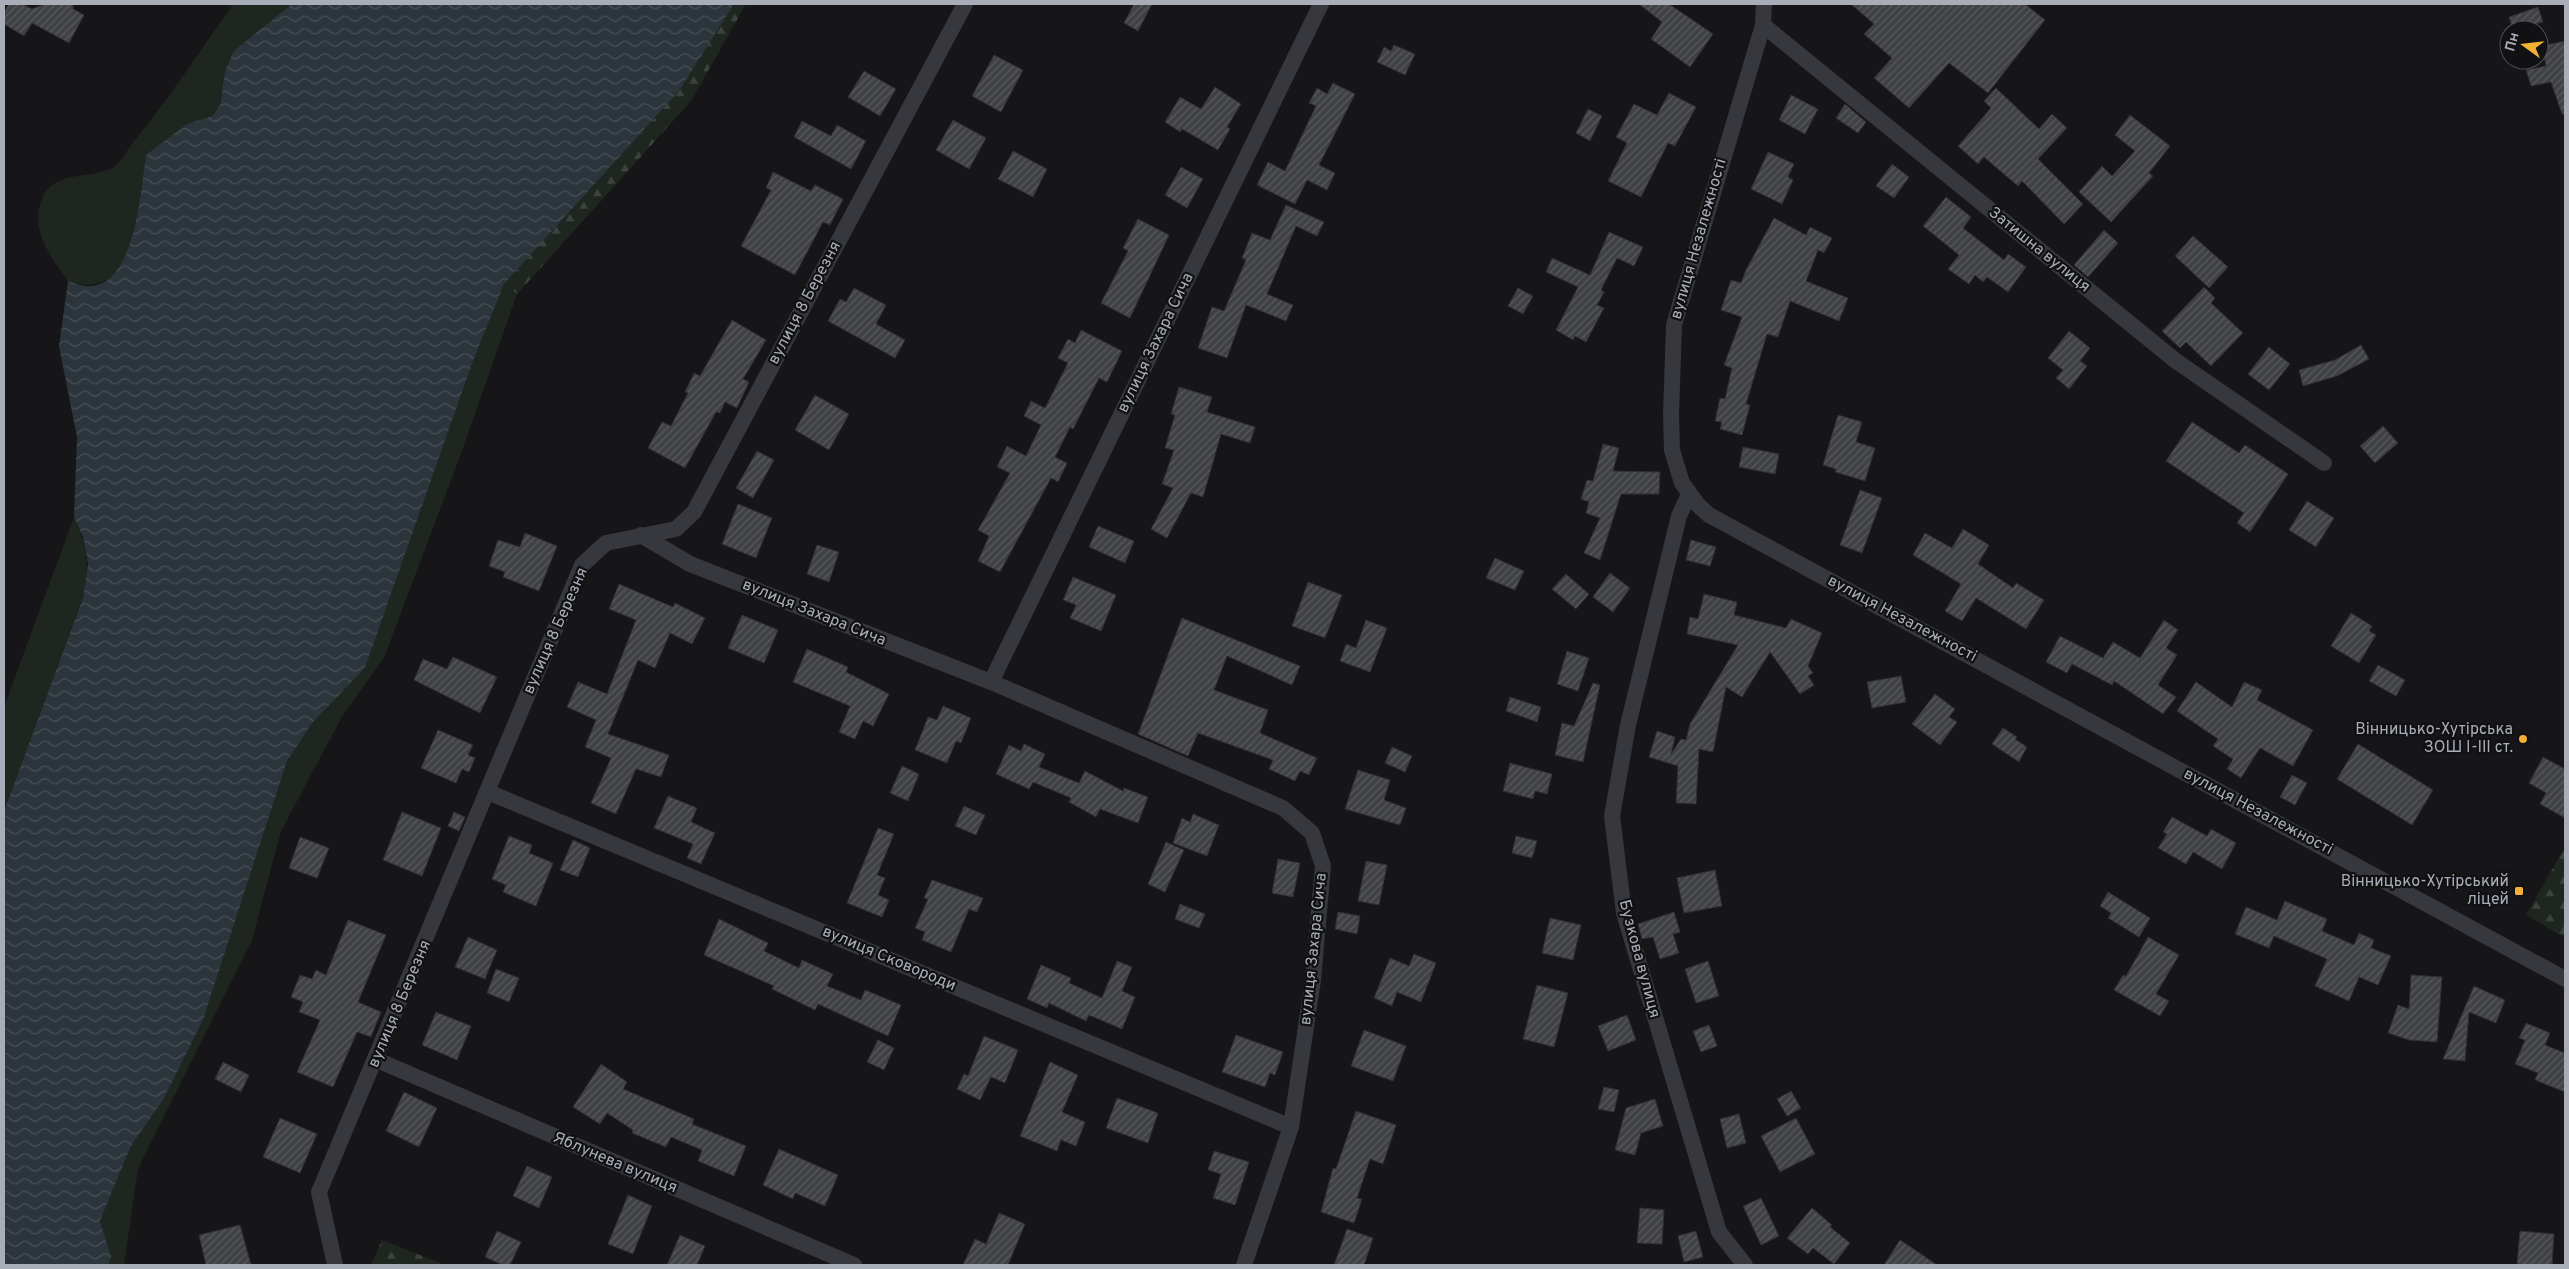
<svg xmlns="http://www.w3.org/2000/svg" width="2569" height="1269" font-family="Overpass,sans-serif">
<defs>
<pattern id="forest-firs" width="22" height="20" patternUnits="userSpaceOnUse" patternTransform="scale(1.25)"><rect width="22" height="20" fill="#1e261f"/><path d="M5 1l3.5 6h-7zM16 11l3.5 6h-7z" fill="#3c433d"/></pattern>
<pattern id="water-waves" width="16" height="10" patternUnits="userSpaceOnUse" patternTransform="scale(1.25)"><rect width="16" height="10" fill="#2c353c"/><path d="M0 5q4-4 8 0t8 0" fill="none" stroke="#485056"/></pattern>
<pattern id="building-hatch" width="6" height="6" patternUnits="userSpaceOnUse" patternTransform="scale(1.25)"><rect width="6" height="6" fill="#404145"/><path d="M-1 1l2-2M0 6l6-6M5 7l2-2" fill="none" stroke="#595a5e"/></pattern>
</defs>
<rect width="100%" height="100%" fill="#161618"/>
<path fill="#1e261f" d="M 233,4 L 292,4 L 225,70 L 220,106 L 212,116 L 187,124 L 135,224 C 127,262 113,296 68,281 C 51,257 29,230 42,199 C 54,169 89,180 112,168 C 119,165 126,152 131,145 C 168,100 200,51 233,4 Z
M 504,284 L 517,294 L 462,451 L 384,658 L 343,715 L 281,831 L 252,940 L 138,1169 L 124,1265 L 108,1265 L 111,1256 L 100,1221 L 131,1146 L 163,1100 L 203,1020 L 287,761 L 313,722 L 365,668 L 473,361 Z
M 74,517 C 86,544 91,568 83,598 L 4,811 L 4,707 Z"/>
<path fill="url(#forest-firs)" d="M 734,4 L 746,4 L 691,101 L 517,294 L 504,284 L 679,91 Z
M 2565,847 L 2565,938 L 2526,915 Z
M 382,1240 L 445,1265 L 371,1265 Z"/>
<path fill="url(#water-waves)" d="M 292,4 L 734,4 L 679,91 L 504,284 L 473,361 L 365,668 L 313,722 L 287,761 L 203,1020 L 163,1100 L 131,1146 L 100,1221 L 111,1256 L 108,1265 L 4,1265 L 4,811 L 83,598 L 88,564 L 83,537 L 74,517 L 77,437 L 59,346 L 68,281 C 75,283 83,287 91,286 C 136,283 141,188 146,155 L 187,124 L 212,116 L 220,106 L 225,71 L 234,51 Z"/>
<path fill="url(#building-hatch)" stroke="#303034" d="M 9,4 L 22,4 L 32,9 L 45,4 L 73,4 L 73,9 L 84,15 L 69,43 L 32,23 L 24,36 L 4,24 L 4,12 Z
M 1134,4 L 1152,4 L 1138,31 L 1124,23 Z
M 1639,4 L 1669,4 L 1713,34 L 1690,67 L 1651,39 L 1662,22 Z
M 1851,4 L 2025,4 L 2045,20 L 1988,93 L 1949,63 L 1909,108 L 1874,78 L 1892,58 L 1864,34 L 1874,24 Z
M 2538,7 L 2543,22 L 2513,30 L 2509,17 Z
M 2565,41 L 2565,114 L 2562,114 L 2551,82 L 2531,86 L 2526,70 L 2546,66 L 2542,46 Z
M 1394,45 L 1415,54 L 1405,75 L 1377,62 L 1384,47 L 1391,51 Z
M 994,55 L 1023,70 L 1001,112 L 972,96 Z
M 864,71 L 896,89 L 880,116 L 848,97 Z
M 1333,83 L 1355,94 L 1319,165 L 1335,173 L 1327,190 L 1307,180 L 1295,204 L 1257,185 L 1268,162 L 1285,171 L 1316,106 L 1309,103 L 1317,88 L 1327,94 Z
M 1215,87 L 1241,104 L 1227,127 L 1230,129 L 1218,150 L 1182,129 L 1180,132 L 1165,122 L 1180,97 L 1201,109 Z
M 1996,88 L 2039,129 L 2052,114 L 2067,128 L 2038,159 L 2083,204 L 2064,224 L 2022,181 L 2018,186 L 1984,157 L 1978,164 L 1958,146 L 1991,108 L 1984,101 Z
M 1669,93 L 1696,107 L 1675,146 L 1668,143 L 1641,197 L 1608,181 L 1627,143 L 1616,137 L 1634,104 L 1657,115 Z
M 1791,95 L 1818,109 L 1805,134 L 1779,120 Z
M 1845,104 L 1866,122 L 1858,133 L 1836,118 Z
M 1588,109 L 1602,116 L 1590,141 L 1576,133 Z
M 2130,115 L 2170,146 L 2149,173 L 2153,176 L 2111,222 L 2079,192 L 2102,166 L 2112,176 L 2135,151 L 2115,135 Z
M 953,120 L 986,138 L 969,169 L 936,150 Z
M 802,121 L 831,136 L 837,125 L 866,141 L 851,169 L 794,137 Z
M 1013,151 L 1047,169 L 1033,197 L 998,179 Z
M 1768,152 L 1794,164 L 1788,177 L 1793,180 L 1782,204 L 1751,189 Z
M 1892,164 L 1909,177 L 1894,198 L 1876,186 Z
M 1181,167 L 1203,179 L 1187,208 L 1165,195 Z
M 773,172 L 811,191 L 815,185 L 843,199 L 830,225 L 823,222 L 795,275 L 741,246 L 771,190 L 766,188 Z
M 1946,197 L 1971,217 L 1963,228 L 2004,260 L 2008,254 L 2026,267 L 2008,292 L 1987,277 L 1983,282 L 1975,275 L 1969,284 L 1948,269 L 1959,255 L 1923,226 Z
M 1286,205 L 1324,222 L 1317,236 L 1296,226 L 1267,294 L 1293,305 L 1286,321 L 1246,305 L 1227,358 L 1198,348 L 1212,307 L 1224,311 L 1246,260 L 1242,258 L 1252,233 L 1270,240 Z
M 1774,218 L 1806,235 L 1810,227 L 1832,238 L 1824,253 L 1818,250 L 1806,281 L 1848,298 L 1839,321 L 1790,301 L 1778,337 L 1767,334 L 1746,404 L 1750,405 L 1742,435 L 1720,429 L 1722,422 L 1715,421 L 1720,398 L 1725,399 L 1732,368 L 1724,365 L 1742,317 L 1721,310 L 1731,280 L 1741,283 L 1746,270 Z
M 1138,219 L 1169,235 L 1130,318 L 1101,303 L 1128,251 L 1123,248 Z
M 2104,230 L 2118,243 L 2088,277 L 2074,265 Z
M 1609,232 L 1643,247 L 1634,266 L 1617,258 L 1601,290 L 1604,292 L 1597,305 L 1604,308 L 1586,342 L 1575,336 L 1573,340 L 1556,330 L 1578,287 L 1546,272 L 1552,258 L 1590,275 Z
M 2193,236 L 2228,267 L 2209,288 L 2175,256 Z
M 2204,287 L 2215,298 L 2211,303 L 2243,333 L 2211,366 L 2186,342 L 2180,348 L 2162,331 Z
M 854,288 L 886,305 L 876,324 L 905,340 L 895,358 L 828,321 L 840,299 L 846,302 Z
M 1518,288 L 1533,296 L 1523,314 L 1508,306 Z
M 732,320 L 766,340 L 743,379 L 749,382 L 737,408 L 725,402 L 720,413 L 716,412 L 685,468 L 648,448 L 662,422 L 671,426 L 688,393 L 685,392 L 694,373 L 700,376 Z
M 1081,330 L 1122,351 L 1107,382 L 1099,378 L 1073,429 L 1070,427 L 1055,457 L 1067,463 L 1058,482 L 1051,478 L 1000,572 L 978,561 L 989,536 L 978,530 L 1010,473 L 997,467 L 1007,446 L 1026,456 L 1041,425 L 1024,416 L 1031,401 L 1045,408 L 1068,363 L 1058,358 L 1068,339 L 1075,343 Z
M 2069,331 L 2090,348 L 2080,361 L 2087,366 L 2069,389 L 2056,378 L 2063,370 L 2048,358 Z
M 2361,345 L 2369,359 L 2337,376 L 2303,386 L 2299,370 L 2335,360 Z
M 2269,347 L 2290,364 L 2269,390 L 2248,374 Z
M 1179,387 L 1212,397 L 1207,412 L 1255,427 L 1250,443 L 1221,434 L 1203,497 L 1191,493 L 1167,538 L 1151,529 L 1173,488 L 1162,484 L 1174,450 L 1165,448 L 1175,415 L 1171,414 Z
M 815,395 L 849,414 L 829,450 L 795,430 Z
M 1838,415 L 1862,422 L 1856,442 L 1875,448 L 1865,481 L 1835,472 L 1836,469 L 1823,465 Z
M 2192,422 L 2239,453 L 2245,445 L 2288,474 L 2250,532 L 2237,523 L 2244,513 L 2166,461 Z
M 2383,426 L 2398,443 L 2375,463 L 2360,446 Z
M 1603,444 L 1619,448 L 1613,471 L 1660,472 L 1659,494 L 1621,494 L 1600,560 L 1584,553 L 1600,518 L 1586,513 L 1589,502 L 1581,499 L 1587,480 L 1593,481 Z
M 1743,447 L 1779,454 L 1775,474 L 1739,467 Z
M 757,451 L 774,460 L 753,498 L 736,488 Z
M 1860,490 L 1882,498 L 1862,553 L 1840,545 Z
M 2307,501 L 2334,518 L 2316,547 L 2289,530 Z
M 738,504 L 772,518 L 756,558 L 722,544 Z
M 1098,526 L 1134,541 L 1125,563 L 1089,547 Z
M 1963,529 L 1989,545 L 1978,564 L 2013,588 L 2016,583 L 2044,600 L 2026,629 L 1976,598 L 1962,621 L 1945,611 L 1961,584 L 1913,555 L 1925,533 L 1952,548 Z
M 525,533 L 557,546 L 539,591 L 503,577 L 505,572 L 489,566 L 498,540 L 520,547 Z
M 1691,540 L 1716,547 L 1710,566 L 1686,560 Z
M 817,545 L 839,552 L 829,582 L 807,574 Z
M 1495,558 L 1524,571 L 1515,590 L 1486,578 Z
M 1610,573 L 1630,588 L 1613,612 L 1593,597 Z
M 1566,574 L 1589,594 L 1576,609 L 1552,589 Z
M 1073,577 L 1116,595 L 1101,631 L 1070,618 L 1076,605 L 1063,600 Z
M 1308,582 L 1342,595 L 1325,638 L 1292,626 Z
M 619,584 L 673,607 L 675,603 L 705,618 L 692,644 L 670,633 L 655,668 L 638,660 L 608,734 L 669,755 L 661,777 L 636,769 L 616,814 L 591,803 L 611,758 L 585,747 L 596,720 L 567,707 L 578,682 L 607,694 L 636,620 L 609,609 Z
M 1704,594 L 1737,602 L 1734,615 L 1786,628 L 1791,619 L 1822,633 L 1808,666 L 1813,673 L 1808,676 L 1814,685 L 1800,694 L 1770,652 L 1742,697 L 1726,687 L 1713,752 L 1699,749 L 1696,804 L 1676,803 L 1678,766 L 1649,757 L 1657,731 L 1675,737 L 1671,754 L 1681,739 L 1686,740 L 1690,724 L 1738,645 L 1687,634 L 1690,617 L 1698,619 Z
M 2351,613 L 2372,626 L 2369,631 L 2376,635 L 2359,663 L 2331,646 Z
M 742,615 L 778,630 L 764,663 L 728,648 Z
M 1182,618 L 1300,666 L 1292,685 L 1227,656 L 1214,690 L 1268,710 L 1260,733 L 1317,758 L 1309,775 L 1300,771 L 1295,781 L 1269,769 L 1273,760 L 1198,733 L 1188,756 L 1138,734 Z
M 1366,620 L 1387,628 L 1370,672 L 1340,661 L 1346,644 L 1356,648 Z
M 2164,620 L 2178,630 L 2166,648 L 2177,655 L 2158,685 L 2176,697 L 2163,714 L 2114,681 L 2112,685 L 2072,664 L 2067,673 L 2046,662 L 2060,636 L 2103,658 L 2113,642 L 2140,658 Z
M 807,649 L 848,667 L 846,672 L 889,694 L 873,726 L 863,721 L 855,739 L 839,732 L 850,706 L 793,682 Z
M 1567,651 L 1589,658 L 1578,691 L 1557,684 Z
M 453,657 L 497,677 L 480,713 L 414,680 L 423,659 L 447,669 Z
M 2378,665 L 2405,680 L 2396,696 L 2369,681 Z
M 1901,676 L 1906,702 L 1872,708 L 1867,682 Z
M 2196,682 L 2232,707 L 2244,682 L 2262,690 L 2257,700 L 2313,730 L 2293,766 L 2260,748 L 2241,778 L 2227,769 L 2233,759 L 2213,746 L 2218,739 L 2177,711 Z
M 1593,683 L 1600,685 L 1583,762 L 1555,755 L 1562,723 L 1574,726 Z
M 1935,694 L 1955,709 L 1949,717 L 1957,722 L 1940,745 L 1912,724 Z
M 1510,697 L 1541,707 L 1537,722 L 1506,711 Z
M 943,706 L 971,718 L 961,743 L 956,741 L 947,763 L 915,750 L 928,717 L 937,720 Z
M 2003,728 L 2017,737 L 2015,739 L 2027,747 L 2019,762 L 1992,744 Z
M 438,730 L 473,745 L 468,755 L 475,758 L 469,772 L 462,769 L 456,783 L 421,768 Z
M 1024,744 L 1045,754 L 1039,767 L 1079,783 L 1085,771 L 1123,791 L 1124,788 L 1148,797 L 1138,823 L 1100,809 L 1096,817 L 1069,802 L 1071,798 L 1033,782 L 1029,789 L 996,774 L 1009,745 L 1021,751 Z
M 2358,744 L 2433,790 L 2412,825 L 2337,779 Z
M 1392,747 L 1412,756 L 1405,772 L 1385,763 Z
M 2543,757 L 2565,769 L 2565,818 L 2540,804 L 2546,793 L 2529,783 Z
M 1510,763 L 1552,774 L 1547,794 L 1535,791 L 1533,799 L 1503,791 Z
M 902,766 L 919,774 L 908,801 L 890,793 Z
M 1358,770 L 1390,780 L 1384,800 L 1406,808 L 1400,825 L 1345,809 Z
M 2292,775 L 2307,783 L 2295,805 L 2280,797 Z
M 668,796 L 697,808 L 691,822 L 715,833 L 701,864 L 687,858 L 693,844 L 654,828 Z
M 964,806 L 985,815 L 976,835 L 955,826 Z
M 402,812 L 441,828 L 422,876 L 383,860 Z
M 454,812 L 465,817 L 459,831 L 448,826 Z
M 1193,814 L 1219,825 L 1207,856 L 1173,843 L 1182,818 L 1190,822 Z
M 2172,817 L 2207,836 L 2211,829 L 2236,843 L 2222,869 L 2193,852 L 2186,864 L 2158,848 L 2167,834 L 2163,832 Z
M 878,828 L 894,834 L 877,875 L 885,878 L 878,895 L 889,900 L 882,917 L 847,903 Z
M 509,836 L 532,845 L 529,853 L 553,863 L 536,906 L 503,892 L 506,885 L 492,879 Z
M 1516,836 L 1537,841 L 1532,858 L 1512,853 Z
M 300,837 L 329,848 L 317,878 L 289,868 Z
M 573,840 L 590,848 L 578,877 L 560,870 Z
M 1166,842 L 1184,850 L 1165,892 L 1148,884 Z
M 1278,859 L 1300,863 L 1293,897 L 1272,893 Z
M 1366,861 L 1387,865 L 1379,905 L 1358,901 Z
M 1715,870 L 1722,906 L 1684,913 L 1677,878 Z
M 932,880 L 983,898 L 977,912 L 969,909 L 951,952 L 922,940 L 925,932 L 915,928 L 928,899 L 924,898 Z
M 2108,892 L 2150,918 L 2139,937 L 2108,918 L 2111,913 L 2100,906 Z
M 2285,901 L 2327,919 L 2322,931 L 2354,945 L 2359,933 L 2374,940 L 2371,948 L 2391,956 L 2378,985 L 2359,977 L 2349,1001 L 2315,986 L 2327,959 L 2274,936 L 2269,948 L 2235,934 L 2246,907 L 2277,920 Z
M 1180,904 L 1205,914 L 1199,928 L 1175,919 Z
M 1338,912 L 1360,916 L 1357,934 L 1335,929 Z
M 1674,912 L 1680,932 L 1673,934 L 1679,953 L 1660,959 L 1653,937 L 1642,939 L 1638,924 Z
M 1550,918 L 1581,925 L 1573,960 L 1542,953 Z
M 719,919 L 768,943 L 764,951 L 799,968 L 802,960 L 833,974 L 827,986 L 861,1000 L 865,990 L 901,1005 L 888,1036 L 818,1004 L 815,1010 L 772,989 L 774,986 L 704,955 Z
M 348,920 L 386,935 L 358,1002 L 381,1012 L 371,1037 L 357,1032 L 333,1087 L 297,1072 L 320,1020 L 299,1012 L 303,1002 L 291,997 L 300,975 L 312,979 L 316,970 L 326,975 Z
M 468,937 L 497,950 L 485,979 L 455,967 Z
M 2148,937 L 2179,955 L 2156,994 L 2169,1001 L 2160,1016 L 2114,990 L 2123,975 L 2126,976 Z
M 1414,954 L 1436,963 L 1421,1002 L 1397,992 L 1392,1006 L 1374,998 L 1390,958 L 1409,966 Z
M 1117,961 L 1132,967 L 1122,991 L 1135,997 L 1122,1029 L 1089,1015 L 1086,1021 L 1049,1003 L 1047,1008 L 1027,999 L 1041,965 L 1071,978 L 1069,983 L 1102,998 Z
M 1708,961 L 1719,996 L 1696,1003 L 1685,969 Z
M 496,969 L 519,978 L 509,1002 L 487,993 Z
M 2411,975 L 2442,977 L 2437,1042 L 2409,1040 L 2388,1033 L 2398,1005 L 2409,1009 Z
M 1537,985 L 1568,993 L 1554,1047 L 1523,1039 Z
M 2474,986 L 2505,1000 L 2496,1023 L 2469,1012 L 2465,1061 L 2443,1059 Z
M 436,1012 L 471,1026 L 457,1060 L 422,1045 Z
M 1627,1015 L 1636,1040 L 1608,1051 L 1598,1026 Z
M 2526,1023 L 2550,1033 L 2545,1045 L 2565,1053 L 2565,1092 L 2535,1080 L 2538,1073 L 2515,1064 L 2525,1040 L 2519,1038 Z
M 1709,1025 L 1717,1046 L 1701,1052 L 1693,1031 Z
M 1364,1030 L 1406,1046 L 1393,1081 L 1351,1066 Z
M 1236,1035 L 1283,1052 L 1275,1075 L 1270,1073 L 1265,1087 L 1222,1072 Z
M 984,1036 L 1018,1050 L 1005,1083 L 991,1077 L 980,1100 L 957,1089 L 964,1074 L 968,1076 Z
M 878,1040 L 894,1048 L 884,1070 L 867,1062 Z
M 223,1062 L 249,1075 L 241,1092 L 215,1079 Z
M 1050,1062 L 1078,1075 L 1062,1112 L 1085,1122 L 1076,1146 L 1061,1140 L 1057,1151 L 1020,1136 Z
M 601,1064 L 627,1082 L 623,1089 L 694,1119 L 692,1124 L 746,1146 L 734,1176 L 698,1161 L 702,1150 L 671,1137 L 666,1147 L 632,1133 L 633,1130 L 607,1113 L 600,1124 L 573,1107 Z
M 1604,1087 L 1619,1090 L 1614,1112 L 1598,1109 Z
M 1791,1091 L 1801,1108 L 1787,1116 L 1777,1099 Z
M 404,1092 L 437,1108 L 419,1147 L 386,1131 Z
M 1117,1098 L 1158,1113 L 1148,1143 L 1106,1128 Z
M 1655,1099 L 1663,1126 L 1641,1133 L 1635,1155 L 1615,1150 L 1626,1108 Z
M 1356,1111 L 1396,1125 L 1383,1164 L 1370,1159 L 1357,1198 L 1362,1199 L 1354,1223 L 1321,1212 L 1333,1168 L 1336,1169 Z
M 1739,1114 L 1746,1143 L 1727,1148 L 1720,1119 Z
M 280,1118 L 317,1134 L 300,1173 L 263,1157 Z
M 1796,1118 L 1815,1154 L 1780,1172 L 1761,1136 Z
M 779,1149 L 838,1175 L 825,1206 L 795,1193 L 793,1199 L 763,1185 Z
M 1214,1151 L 1249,1162 L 1235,1205 L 1213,1198 L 1221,1174 L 1208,1170 Z
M 527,1166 L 552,1177 L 539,1208 L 513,1196 Z
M 628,1195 L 652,1206 L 633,1254 L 608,1244 Z
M 1761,1198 L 1779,1236 L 1761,1245 L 1743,1206 Z
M 1640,1208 L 1664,1210 L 1662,1244 L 1637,1243 Z
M 1812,1208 L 1832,1225 L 1830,1227 L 1850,1243 L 1834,1264 L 1813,1248 L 1808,1254 L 1787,1238 Z
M 999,1213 L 1025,1224 L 1008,1265 L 963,1265 L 975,1239 L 986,1244 Z
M 240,1225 L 251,1265 L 206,1265 L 199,1235 Z
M 1347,1229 L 1373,1238 L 1364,1265 L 1334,1265 Z
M 497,1231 L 521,1242 L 510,1265 L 503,1265 L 485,1257 Z
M 1696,1231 L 1703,1257 L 1684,1262 L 1678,1236 Z
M 2520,1231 L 2554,1234 L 2552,1265 L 2517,1265 Z
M 680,1235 L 705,1246 L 697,1265 L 667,1265 Z
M 1900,1240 L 1921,1254 L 1937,1265 L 1884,1265 Z"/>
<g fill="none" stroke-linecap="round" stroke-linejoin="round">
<path stroke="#37383d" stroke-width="16" d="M 1764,4 L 1763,25 L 1674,325 L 1671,415 L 1672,450 L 1682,483 L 1698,505 L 1709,515 L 2565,979
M 1763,25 L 2176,361 L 2324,463
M 1689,494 L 1679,516 L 1628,725 L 1612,816 L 1624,913 L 1719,1232 L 1745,1265
M 641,535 L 690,564 L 991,682 L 1283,808 L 1312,833 L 1323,866 L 1313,980 L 1291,1127 L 1244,1265
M 991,682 L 1321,4
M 488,792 L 1291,1127
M 377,1060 L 854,1265
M 335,1265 L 319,1192 L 582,565 L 606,543 L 676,529 L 694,512 L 965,4"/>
</g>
<g fill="#f2b134" stroke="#111113" stroke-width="2">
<circle cx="2523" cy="739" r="5"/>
<rect x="2514" y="886" width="10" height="10" rx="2.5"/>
</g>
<g text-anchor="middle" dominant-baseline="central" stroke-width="4.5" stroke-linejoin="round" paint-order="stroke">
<g font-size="16" fill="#a8adb8" stroke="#111113">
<text transform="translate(1699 239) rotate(-74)">вулиця Незалежності</text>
<text transform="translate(2039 250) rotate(39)">Затишна вулиця</text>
<text transform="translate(805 303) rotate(-62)">вулиця 8 Березня</text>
<text transform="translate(1156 343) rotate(-64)">вулиця Захара Сича</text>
<text transform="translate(814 613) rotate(22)">вулиця Захара Сича</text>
<text transform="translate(1902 619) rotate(28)">вулиця Незалежності</text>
<text transform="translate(556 631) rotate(-66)">вулиця 8 Березня</text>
<text transform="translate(2258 812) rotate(28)">вулиця Незалежності</text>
<text transform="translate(1314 949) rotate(-84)">вулиця Захара Сича</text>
<text transform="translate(889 959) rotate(23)">вулиця Сковороди</text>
<text transform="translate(1639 959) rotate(75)">Бузкова вулиця</text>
<text transform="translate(400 1004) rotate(-67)">вулиця 8 Березня</text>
<text transform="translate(615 1163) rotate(23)">Яблунева вулиця</text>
</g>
<g font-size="16" fill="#a8adb8" stroke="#111113" text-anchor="end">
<text x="2513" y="730">Вінницько-Хутірська<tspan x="2513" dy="18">ЗОШ І-ІІІ ст.</tspan></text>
<text x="2509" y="882">Вінницько-Хутірський<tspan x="2509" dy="18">ліцей</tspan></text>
</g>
</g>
<rect width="2569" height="1269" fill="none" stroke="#a8adb8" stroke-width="10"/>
<g transform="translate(2524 45) rotate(285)"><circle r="24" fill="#111113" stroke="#4d4f55"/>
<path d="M0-4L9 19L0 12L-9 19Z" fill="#f2b134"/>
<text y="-8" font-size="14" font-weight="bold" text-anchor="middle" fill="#a8adb8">Пн</text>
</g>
</svg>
